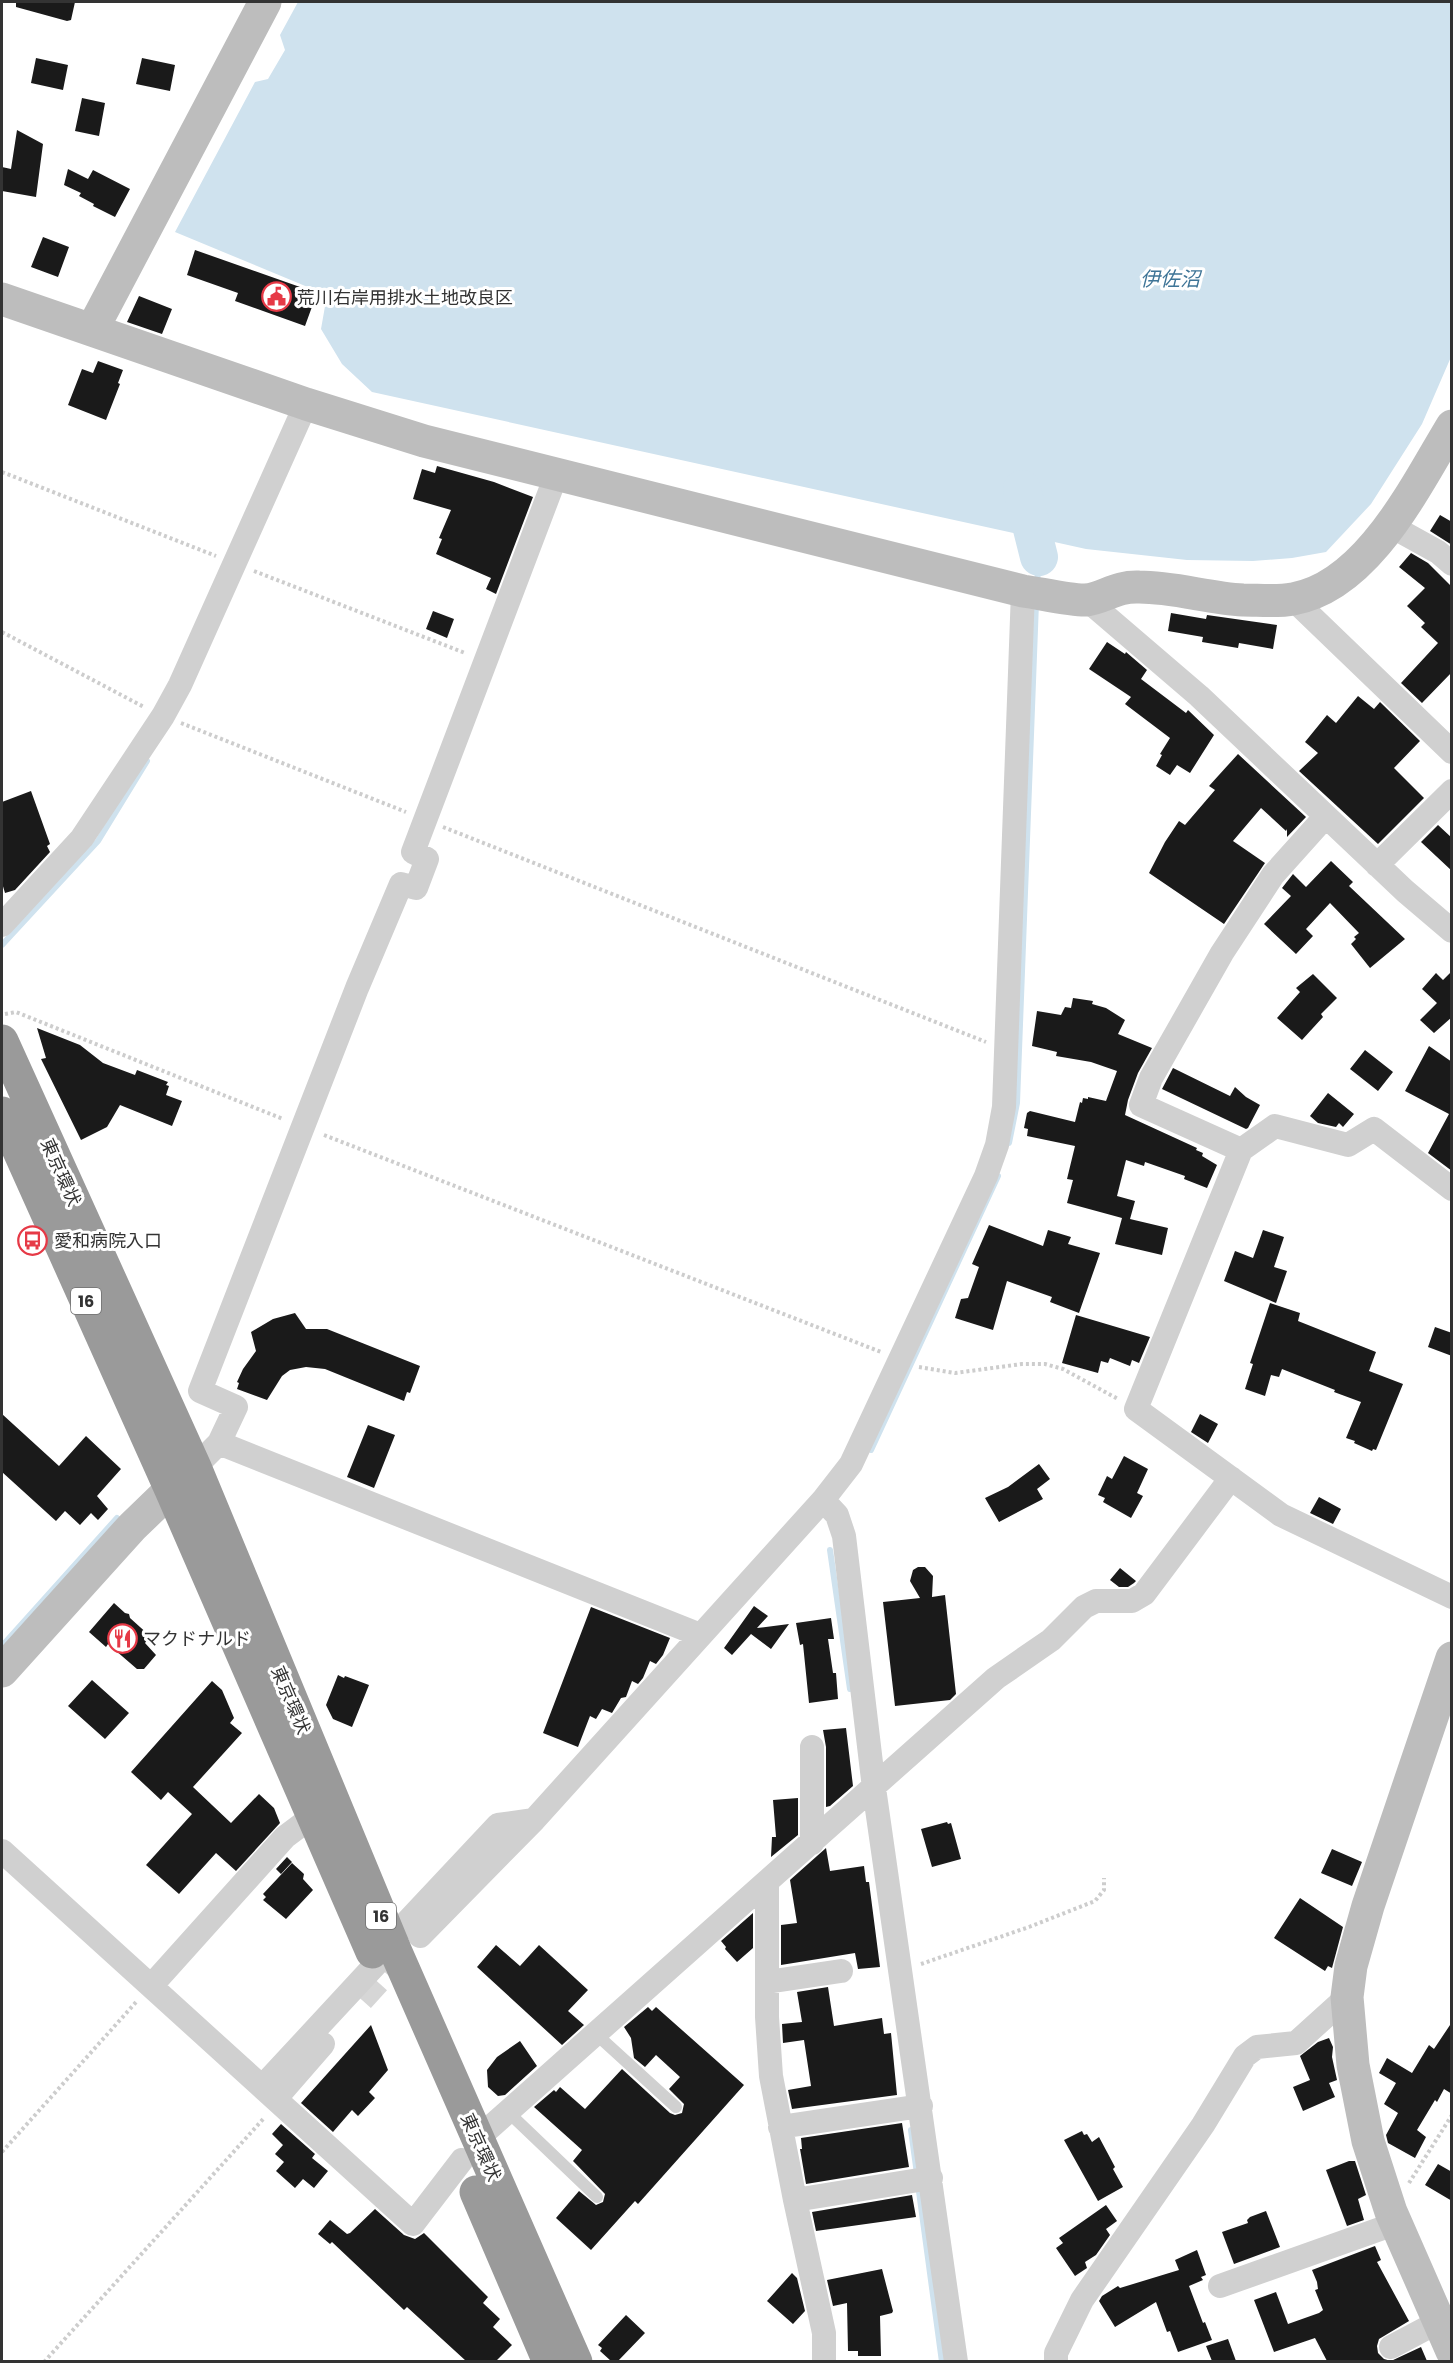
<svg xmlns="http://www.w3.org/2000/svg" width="1453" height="2363" font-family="Poppins,'Noto Sans JP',sans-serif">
<rect width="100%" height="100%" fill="#fff"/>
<path fill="#cfe2ee" d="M 298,2 L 1451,2 L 1451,357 L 1422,424 L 1371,504 L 1326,552 L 1292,558 L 1253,561 L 1187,560 L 1086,549 L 372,392 L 342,364 L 321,329 L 327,295 L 175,232 L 255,82 L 268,79 L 285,50 L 280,35 Z"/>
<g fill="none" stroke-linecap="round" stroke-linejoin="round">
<path stroke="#cfe2ee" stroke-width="6" d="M 1037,584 L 1039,557
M 2,945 L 98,841 L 147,761
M 1009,1143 L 1017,1103 L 1036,603
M 871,1450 L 998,1176
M 830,1550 L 850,1689
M 2,1646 L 117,1518
M 911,2130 L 917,2174
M 918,2184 L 942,2362"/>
<path stroke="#cfe2ee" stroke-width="38" d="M 1022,489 L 1039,557"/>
</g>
<path fill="#1a1a1a" d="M 16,2 L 75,2 L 71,20 L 67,21 L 16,7 Z
M 36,58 L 68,65 L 63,90 L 31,83 Z
M 142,58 L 175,65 L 170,91 L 136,84 Z
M 82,98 L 105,103 L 99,136 L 75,131 Z
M 17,130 L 43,144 L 36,197 L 2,191 L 2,167 L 11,169 Z
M 68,169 L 88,179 L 93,170 L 130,189 L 115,217 L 93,206 L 94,204 L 79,196 L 81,193 L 64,185 Z
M 43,237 L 69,247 L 58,277 L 31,267 Z
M 195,250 L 317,293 L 305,326 L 235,301 L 238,293 L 187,275 Z
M 139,296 L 172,309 L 162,334 L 127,322 Z
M 98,361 L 123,370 L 118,383 L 120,384 L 106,420 L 68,405 L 82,369 L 93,373 Z
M 437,466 L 494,482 L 533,497 L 496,594 L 486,589 L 491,578 L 436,554 L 442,539 L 439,538 L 451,510 L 413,499 L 422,469 L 435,473 Z
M 1440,515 L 1452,522 L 1452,545 L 1430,531 Z
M 1411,553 L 1428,563 L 1452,587 L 1452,672 L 1422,703 L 1401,683 L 1438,643 L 1421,627 L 1425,623 L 1407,606 L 1425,588 L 1399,567 Z
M 433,611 L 454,619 L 447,638 L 426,629 Z
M 1171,613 L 1206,619 L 1207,615 L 1277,625 L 1273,649 L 1239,643 L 1238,648 L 1202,642 L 1203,637 L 1168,631 Z
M 1107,642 L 1125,654 L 1126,652 L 1147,670 L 1141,679 L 1186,713 L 1188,710 L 1214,735 L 1190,773 L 1177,765 L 1170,775 L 1156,766 L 1162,755 L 1160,754 L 1170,738 L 1125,704 L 1131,697 L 1089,669 Z
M 1358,696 L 1374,709 L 1380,702 L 1420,741 L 1394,768 L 1424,798 L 1378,844 L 1299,771 L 1318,753 L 1305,742 L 1327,715 L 1336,723 Z
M 1238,754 L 1306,817 L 1287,837 L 1287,829 L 1286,831 L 1261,808 L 1233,841 L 1265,863 L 1224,924 L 1149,873 L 1165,842 L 1179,821 L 1185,825 L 1215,790 L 1209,786 Z
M 31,791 L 50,844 L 47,846 L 50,852 L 15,890 L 5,893 L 2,883 L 2,802 Z
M 1438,825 L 1452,838 L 1452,871 L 1421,842 Z
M 1331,861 L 1353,882 L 1349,886 L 1405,939 L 1370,968 L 1351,944 L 1356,939 L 1354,937 L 1359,933 L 1330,903 L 1306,929 L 1313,936 L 1296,954 L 1264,924 L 1291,896 L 1282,888 L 1293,874 L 1306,887 Z
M 1452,971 L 1452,1017 L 1434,1033 L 1420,1020 L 1437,1003 L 1422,989 L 1436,973 L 1443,980 Z
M 1313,974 L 1337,998 L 1321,1014 L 1323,1017 L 1302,1040 L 1277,1018 L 1300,992 L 1296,988 Z
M 1073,998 L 1093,1001 L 1092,1004 L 1106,1008 L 1125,1020 L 1118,1034 L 1152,1048 L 1138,1073 L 1128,1100 L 1125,1115 L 1197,1148 L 1196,1150 L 1203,1153 L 1202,1156 L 1217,1165 L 1207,1188 L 1184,1179 L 1185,1176 L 1145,1162 L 1144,1166 L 1126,1160 L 1117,1196 L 1135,1201 L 1130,1219 L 1168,1228 L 1162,1255 L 1115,1244 L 1122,1218 L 1067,1203 L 1073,1180 L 1067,1179 L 1075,1146 L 1027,1136 L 1028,1129 L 1024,1128 L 1027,1113 L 1030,1111 L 1075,1122 L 1080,1102 L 1082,1103 L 1083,1098 L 1088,1099 L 1088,1097 L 1106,1101 L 1117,1071 L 1091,1062 L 1056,1056 L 1057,1052 L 1032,1046 L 1037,1011 L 1061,1015 L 1065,1007 L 1071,1008 Z
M 37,1028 L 80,1045 L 103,1063 L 135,1075 L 137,1070 L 168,1082 L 166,1085 L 169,1086 L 166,1095 L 182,1101 L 172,1126 L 120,1105 L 107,1127 L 81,1140 L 41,1059 L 46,1058 Z
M 1429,1046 L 1452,1062 L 1452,1171 L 1428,1153 L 1449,1114 L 1405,1091 Z
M 1365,1050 L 1393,1072 L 1378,1091 L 1350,1069 Z
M 1173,1068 L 1230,1096 L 1235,1087 L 1246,1097 L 1260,1105 L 1248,1128 L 1246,1129 L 1162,1089 Z
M 1328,1093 L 1354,1114 L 1343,1127 L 1339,1123 L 1336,1127 L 1318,1123 L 1310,1116 Z
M 989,1225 L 1043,1246 L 1048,1230 L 1071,1237 L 1068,1244 L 1100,1253 L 1079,1313 L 1050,1302 L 1052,1297 L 1007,1281 L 993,1330 L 955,1318 L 961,1299 L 968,1298 L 979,1267 L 972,1264 Z
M 1263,1230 L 1284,1237 L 1274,1267 L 1287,1271 L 1276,1303 L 1224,1281 L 1235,1251 L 1253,1258 Z
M 1270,1303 L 1300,1313 L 1298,1321 L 1376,1352 L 1369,1371 L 1403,1384 L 1376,1450 L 1373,1449 L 1372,1451 L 1354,1443 L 1355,1441 L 1346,1438 L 1361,1402 L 1334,1392 L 1335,1390 L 1282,1369 L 1279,1377 L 1271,1375 L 1265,1396 L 1245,1389 L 1253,1364 L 1250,1363 Z
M 295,1313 L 306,1329 L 327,1329 L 420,1366 L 410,1393 L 407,1392 L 404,1401 L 325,1369 L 306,1367 L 290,1370 L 282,1376 L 267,1400 L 237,1389 L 239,1383 L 237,1382 L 243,1369 L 256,1351 L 251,1332 L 273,1319 Z
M 1076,1315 L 1150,1337 L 1139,1363 L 1132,1360 L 1130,1366 L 1110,1358 L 1108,1363 L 1101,1361 L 1098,1373 L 1062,1363 Z
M 1435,1327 L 1452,1333 L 1452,1356 L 1428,1347 Z
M 2,1414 L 59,1466 L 86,1436 L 121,1469 L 97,1496 L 108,1509 L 98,1520 L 91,1513 L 80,1525 L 65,1511 L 56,1521 L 2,1472 Z
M 1200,1414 L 1218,1424 L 1208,1443 L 1191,1432 Z
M 368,1425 L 395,1435 L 374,1488 L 347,1477 Z
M 1124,1456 L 1148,1469 L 1137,1493 L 1143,1496 L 1131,1518 L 1103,1502 L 1105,1498 L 1098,1495 L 1107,1476 L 1112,1479 Z
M 1039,1464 L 1050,1479 L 1037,1489 L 1043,1499 L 999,1522 L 985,1498 L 1008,1487 Z
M 1319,1497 L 1341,1509 L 1333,1524 L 1310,1513 Z
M 918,1567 L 925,1567 L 933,1576 L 932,1597 L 945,1595 L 956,1694 L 950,1700 L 895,1706 L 883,1602 L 920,1598 L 910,1581 L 913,1570 Z
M 1120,1568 L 1136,1581 L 1134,1583 L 1128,1587 L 1119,1587 L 1110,1580 Z
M 114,1603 L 125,1613 L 129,1614 L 130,1618 L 150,1636 L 145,1643 L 156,1655 L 144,1669 L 137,1669 L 108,1644 L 106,1647 L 89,1632 Z
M 754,1606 L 768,1616 L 757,1628 L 789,1624 L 771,1649 L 751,1634 L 732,1655 L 724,1648 Z
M 591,1607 L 670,1638 L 663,1655 L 656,1664 L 650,1661 L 643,1678 L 638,1684 L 632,1681 L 626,1697 L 621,1698 L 612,1713 L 602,1709 L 596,1719 L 590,1716 L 578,1747 L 543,1733 Z
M 831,1618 L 834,1639 L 828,1639 L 833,1673 L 836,1673 L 838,1699 L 809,1703 L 803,1644 L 800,1645 L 796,1623 Z
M 338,1675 L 344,1678 L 345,1676 L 369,1685 L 352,1727 L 333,1719 L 326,1705 Z
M 92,1680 L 129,1713 L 105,1739 L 68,1706 Z
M 212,1681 L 222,1690 L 234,1718 L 230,1723 L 242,1733 L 193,1787 L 231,1823 L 259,1794 L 274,1808 L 280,1823 L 236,1871 L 216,1853 L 179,1894 L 146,1865 L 192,1814 L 168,1792 L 161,1800 L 131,1772 Z
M 846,1728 L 853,1786 L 830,1806 L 826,1807 L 826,1747 L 823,1730 Z
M 798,1798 L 798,1835 L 771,1857 L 772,1837 L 776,1837 L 773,1800 Z
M 947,1822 L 948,1824 L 951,1823 L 961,1859 L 932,1867 L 921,1829 Z
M 826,1848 L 830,1871 L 864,1866 L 866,1882 L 869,1882 L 880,1967 L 858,1969 L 855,1953 L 781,1965 L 781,1925 L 797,1923 L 790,1880 Z
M 1332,1849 L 1362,1862 L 1352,1886 L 1321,1873 Z
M 287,1857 L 292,1862 L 281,1874 L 276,1869 Z
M 292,1863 L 304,1874 L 303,1879 L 313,1890 L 286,1919 L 263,1900 L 266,1897 L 263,1894 Z
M 1300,1898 L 1343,1927 L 1332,1968 L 1328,1966 L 1325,1971 L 1274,1938 Z
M 753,1913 L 753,1948 L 737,1962 L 725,1949 L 726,1947 L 721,1941 Z
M 496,1945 L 520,1966 L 539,1945 L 588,1990 L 568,2011 L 584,2025 L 562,2045 L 477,1967 Z
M 828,1987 L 834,2026 L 882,2018 L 884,2034 L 891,2033 L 897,2095 L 792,2109 L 788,2090 L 811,2086 L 804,2040 L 783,2043 L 782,2024 L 802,2022 L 797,1992 Z
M 648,2007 L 652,2011 L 656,2007 L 744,2085 L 638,2204 L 635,2201 L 591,2250 L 556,2218 L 579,2191 L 596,2205 L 603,2202 L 605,2194 L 573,2161 L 582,2150 L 534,2107 L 554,2090 L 556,2092 L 560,2087 L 585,2109 L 622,2069 L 670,2113 L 675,2115 L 682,2113 L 684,2104 L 669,2089 L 680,2077 L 656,2055 L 645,2067 L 634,2058 L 631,2038 L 624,2027 Z
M 1452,2022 L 1452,2094 L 1444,2089 L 1437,2102 L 1435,2100 L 1417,2130 L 1426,2137 L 1415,2158 L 1388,2143 L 1386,2135 L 1398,2113 L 1384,2104 L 1396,2083 L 1379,2073 L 1387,2058 L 1412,2073 L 1429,2045 L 1434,2049 Z
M 371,2025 L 388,2070 L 369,2092 L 375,2098 L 358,2116 L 352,2110 L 333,2132 L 301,2103 Z
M 1329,2038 L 1333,2047 L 1332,2057 L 1337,2080 L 1329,2083 L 1335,2097 L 1303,2111 L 1293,2087 L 1310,2080 L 1300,2056 L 1318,2042 Z
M 520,2041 L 537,2066 L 505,2095 L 498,2096 L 488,2087 L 487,2070 L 497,2057 Z
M 902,2123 L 909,2167 L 806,2184 L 800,2149 L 802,2149 L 801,2138 Z
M 281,2124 L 315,2154 L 312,2158 L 328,2171 L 314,2188 L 303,2179 L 295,2188 L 276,2171 L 284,2162 L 275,2154 L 283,2145 L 272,2134 Z
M 1082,2131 L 1084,2135 L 1087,2134 L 1092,2142 L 1099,2137 L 1115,2167 L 1113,2169 L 1123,2187 L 1098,2201 L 1064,2140 Z
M 1349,2161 L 1355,2161 L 1366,2195 L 1358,2199 L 1364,2220 L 1347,2226 L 1326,2170 Z
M 1438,2164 L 1452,2172 L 1452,2201 L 1425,2185 Z
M 912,2195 L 916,2217 L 816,2231 L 812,2212 Z
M 1106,2205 L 1117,2221 L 1106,2229 L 1110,2235 L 1096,2255 L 1085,2262 L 1087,2268 L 1075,2276 L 1056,2248 L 1063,2243 L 1059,2238 Z
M 375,2209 L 404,2235 L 415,2239 L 424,2233 L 488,2297 L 483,2303 L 500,2319 L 493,2327 L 512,2345 L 496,2361 L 466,2361 L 407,2307 L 404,2310 L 332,2242 L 330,2244 L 318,2234 L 330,2220 L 347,2234 L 350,2233 Z
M 1266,2211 L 1280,2247 L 1234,2264 L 1222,2232 L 1248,2223 L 1247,2220 L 1250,2217 Z
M 1375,2246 L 1381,2260 L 1377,2262 L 1409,2321 L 1379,2339 L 1377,2346 L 1378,2353 L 1384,2359 L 1391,2361 L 1421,2347 L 1427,2361 L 1327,2361 L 1315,2338 L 1274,2352 L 1254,2300 L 1276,2292 L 1288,2324 L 1319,2313 L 1323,2310 L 1315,2290 L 1318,2289 L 1317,2282 L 1312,2270 Z
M 1197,2250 L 1206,2275 L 1201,2277 L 1203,2280 L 1189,2286 L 1203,2323 L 1205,2322 L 1212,2340 L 1178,2352 L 1170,2331 L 1167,2332 L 1156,2302 L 1115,2327 L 1099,2301 L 1102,2296 L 1118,2286 L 1120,2288 L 1179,2270 L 1175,2260 Z
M 882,2269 L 893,2311 L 892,2313 L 880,2316 L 881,2356 L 858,2356 L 858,2351 L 848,2351 L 847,2303 L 833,2306 L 827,2280 Z
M 792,2273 L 797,2278 L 805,2311 L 793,2324 L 767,2301 Z
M 626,2315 L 645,2333 L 618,2361 L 611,2361 L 600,2351 L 602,2348 L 598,2345 Z
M 1228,2339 L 1236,2361 L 1212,2361 L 1206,2346 Z"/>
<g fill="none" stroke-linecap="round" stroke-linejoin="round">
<path stroke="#d6d6d6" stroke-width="24" stroke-dasharray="24 12" stroke-linecap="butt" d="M 362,2000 L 408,1949"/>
<path stroke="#cdcdcd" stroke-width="4" stroke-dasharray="3 3" stroke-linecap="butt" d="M 2,472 L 216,556
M 254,571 L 465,653
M 2,632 L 144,707
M 181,723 L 406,812
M 443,827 L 986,1042
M 5,1014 L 16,1012 L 283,1119
M 324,1135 L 881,1352
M 919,1367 L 955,1373 L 1022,1364 L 1045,1364 L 1063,1369 L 1118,1399
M 921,1964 L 1029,1927 L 1095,1901 L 1104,1890 L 1104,1878
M 2,2152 L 137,2001
M 1409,2183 L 1452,2115
M 44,2362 L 265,2117"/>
<path stroke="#d0d0d0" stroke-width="12" d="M 596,2034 L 676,2107
M 508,2112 L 597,2197"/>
<path stroke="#d0d0d0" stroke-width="24" d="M 1391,526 L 1438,552 L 1452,564
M 1293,599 L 1452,752
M 1087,600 L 1199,696 L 1405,891 L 1452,931
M 1377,865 L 1452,791
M 2,925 L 82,838 L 163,716 L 180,685 L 306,404
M 1241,1150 L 1141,1105 L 1151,1078 L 1222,953 L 1273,875 L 1325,817
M 1452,1189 L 1374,1129 L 1348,1145 L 1275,1126 L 1241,1150 L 1136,1409 L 1281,1515 L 1452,1597
M 219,1443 L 700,1635
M 195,1467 L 219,1443 L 236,1407 L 200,1391 L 357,988 L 401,884 L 416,888 L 427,859 L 413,852 L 557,473
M 823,1500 L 837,1515 L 844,1536 L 874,1788 L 956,2362
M 812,1843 L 812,1747
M 2,1851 L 413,2224 L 462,2160
M 767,1882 L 767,2017 L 771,2076 L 795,2200 L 824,2333 L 824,2362
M 420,1936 L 534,1820
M 391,1939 L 498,1825 L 534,1820 L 823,1500 L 851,1464 L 986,1176 L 997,1145 L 1004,1107 L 1023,591
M 767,1982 L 841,1971
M 152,1985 L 285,1837 L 313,1816
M 263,2086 L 377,1963
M 276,2098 L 323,2044
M 780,2127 L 921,2106
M 477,2139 L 996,1678 L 1051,1640 L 1084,1607 L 1096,1601 L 1132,1601 L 1144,1594 L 1231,1478
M 795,2200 L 931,2178
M 1220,2286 L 1397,2223
M 1391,2347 L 1438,2322
M 1056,2362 L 1056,2353 L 1082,2300 L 1203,2125 L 1245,2056 L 1257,2047 L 1296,2043 L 1347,1997"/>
<path stroke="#bdbdbd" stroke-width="33" d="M 2,299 L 306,404 L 424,441 L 1023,591 C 1038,593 1074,601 1086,600 C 1104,598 1116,586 1139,587 C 1174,587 1208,598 1243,600 C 1259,600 1278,602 1293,599 C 1368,586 1416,485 1452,426
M 92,330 L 265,2
M 1452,1658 L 1368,1906 L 1351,1966 L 1347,1997 L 1353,2065 L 1368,2141 L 1391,2212 L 1452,2351
M 2,1671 L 132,1527 L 191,1470"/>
<path stroke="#9a9a9a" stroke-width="33" d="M 2,1041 L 195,1467 L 396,1952 L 576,2362
M 2,1113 L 171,1490 L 372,1952
M 476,2192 L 549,2362"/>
</g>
<defs>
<symbol id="civic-ring" viewBox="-11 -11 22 22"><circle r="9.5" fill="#fff" stroke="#e63946" stroke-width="1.5"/><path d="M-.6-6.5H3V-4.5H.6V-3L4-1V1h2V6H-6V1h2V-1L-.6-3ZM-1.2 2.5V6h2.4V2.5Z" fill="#e63946"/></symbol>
<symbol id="bus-ring" viewBox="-11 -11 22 22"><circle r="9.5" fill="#fff" stroke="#e63946" stroke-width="1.5"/><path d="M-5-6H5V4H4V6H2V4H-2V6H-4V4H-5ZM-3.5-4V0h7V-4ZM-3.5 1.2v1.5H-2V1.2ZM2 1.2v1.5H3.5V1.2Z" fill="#e63946"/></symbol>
<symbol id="restaurant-ring" viewBox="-11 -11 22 22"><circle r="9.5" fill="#fff" stroke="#e63946" stroke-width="1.5"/><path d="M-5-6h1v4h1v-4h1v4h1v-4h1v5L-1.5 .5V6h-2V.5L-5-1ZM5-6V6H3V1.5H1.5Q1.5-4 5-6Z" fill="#e63946"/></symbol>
</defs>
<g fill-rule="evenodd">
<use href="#civic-ring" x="260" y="280" width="33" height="33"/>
<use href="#bus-ring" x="16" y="1224" width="33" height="33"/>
<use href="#restaurant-ring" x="106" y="1622" width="33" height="33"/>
</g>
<g text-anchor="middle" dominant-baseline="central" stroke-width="6" stroke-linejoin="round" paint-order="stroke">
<g fill="#fff" stroke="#707070" stroke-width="1.5">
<rect x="71" y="1288" width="30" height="26" rx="4.5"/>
<rect x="366" y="1903" width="30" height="26" rx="4.5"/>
</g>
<g font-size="16" font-weight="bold" fill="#333">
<text x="86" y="1301">16</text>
<text x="381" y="1916">16</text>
</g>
<g font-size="18" fill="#333" stroke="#fff" text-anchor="start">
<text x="297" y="297">荒川右岸用排水土地改良区</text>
<text x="54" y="1240">愛和病院入口</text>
<text x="143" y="1638">マクドナルド</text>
</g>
<g font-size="18" fill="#333" stroke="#fff">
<text transform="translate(61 1172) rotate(66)">東京環状</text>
<text transform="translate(291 1700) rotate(67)">東京環状</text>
<text transform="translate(481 2147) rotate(66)">東京環状</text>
</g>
<g font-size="20" font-style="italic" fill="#3f7597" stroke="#fff">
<text x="1170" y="279">伊佐沼</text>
</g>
</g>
<rect width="1453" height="2363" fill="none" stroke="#333333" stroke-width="6"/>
</svg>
